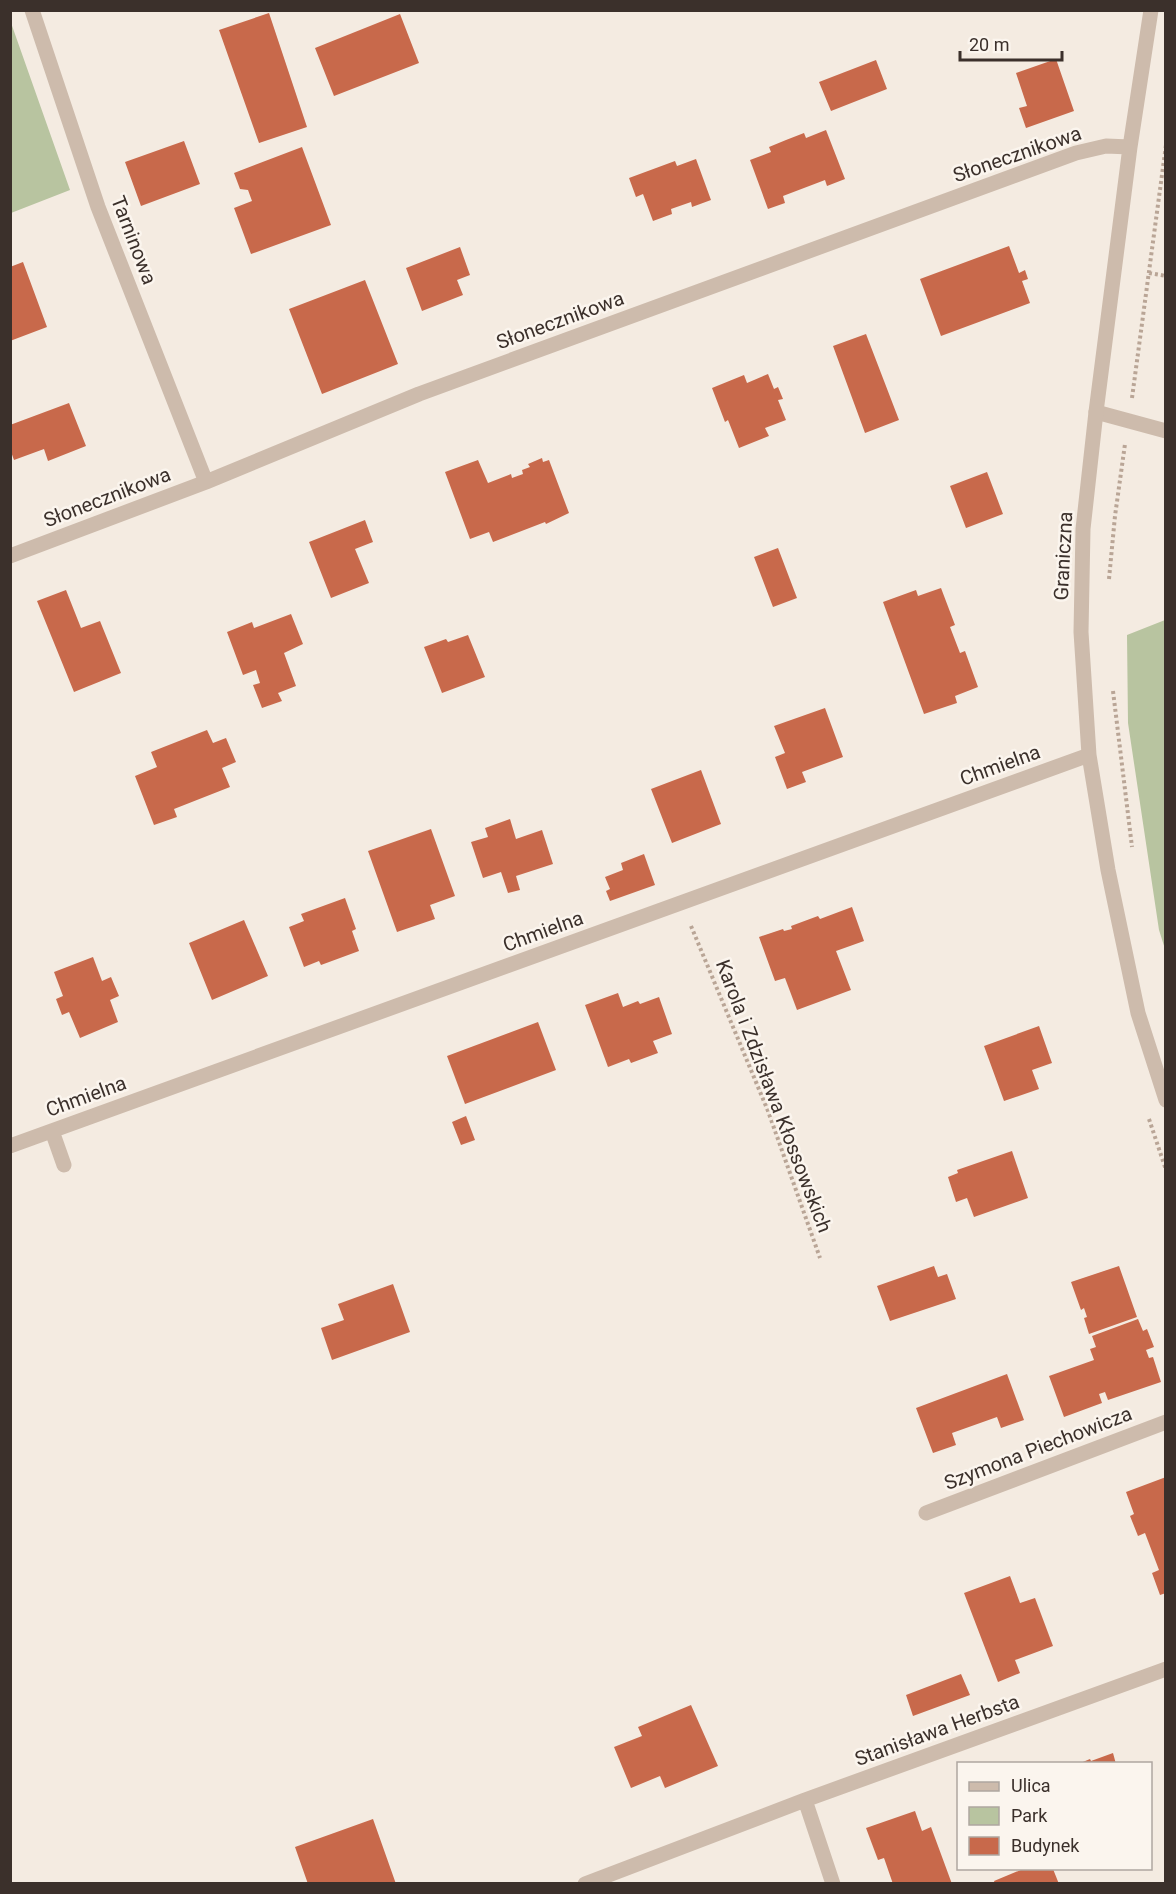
<svg xmlns="http://www.w3.org/2000/svg" width="1176" height="1894" font-family="Roboto,sans-serif">
<rect width="100%" height="100%" fill="#f4ebe1"/>
<path fill="#b8c4a0" d="M 10,20 L 70,190 L 11,213 L 10,213 Z
M 1165,620 L 1165,949 L 1159,930 L 1128,723 L 1127,635 Z"/>
<path fill="#c8694b" d="M 269,13 L 307,127 L 259,143 L 219,30 Z
M 400,14 L 419,63 L 334,96 L 315,48 Z
M 1056,59 L 1074,111 L 1026,128 L 1019,108 L 1027,106 L 1016,73 Z
M 876,60 L 887,89 L 831,111 L 819,82 Z
M 826,130 L 845,179 L 827,186 L 825,180 L 783,196 L 785,203 L 768,209 L 750,160 L 771,152 L 769,147 L 786,140 L 804,133 L 806,138 Z
M 184,141 L 200,184 L 141,206 L 125,162 Z
M 302,147 L 331,225 L 251,254 L 234,208 L 252,201 L 248,190 L 240,189 L 234,173 Z
M 696,159 L 711,200 L 692,207 L 691,202 L 671,209 L 672,214 L 653,221 L 643,194 L 636,197 L 629,178 L 675,161 L 677,166 Z
M 1009,246 L 1019,273 L 1025,270 L 1028,279 L 1022,281 L 1030,303 L 941,336 L 920,279 Z
M 460,247 L 470,275 L 457,280 L 463,295 L 422,311 L 406,268 Z
M 23,262 L 47,327 L 10,341 L 10,267 Z
M 365,280 L 398,364 L 322,394 L 289,309 Z
M 866,334 L 899,420 L 865,433 L 833,346 Z
M 768,374 L 774,389 L 778,387 L 783,399 L 778,400 L 786,420 L 765,428 L 769,436 L 739,448 L 728,420 L 725,422 L 712,388 L 744,375 L 747,383 Z
M 69,403 L 86,446 L 48,461 L 44,449 L 14,460 L 10,449 L 10,425 Z
M 542,458 L 543,462 L 549,460 L 569,513 L 546,524 L 545,522 L 493,542 L 489,532 L 470,539 L 445,472 L 478,460 L 488,483 L 511,474 L 512,478 L 523,474 L 522,470 L 530,467 L 528,464 Z
M 987,472 L 1003,514 L 966,528 L 950,486 Z
M 365,520 L 373,542 L 355,549 L 369,583 L 331,598 L 309,542 Z
M 778,548 L 797,598 L 773,607 L 754,557 Z
M 941,588 L 955,625 L 950,627 L 960,653 L 965,651 L 978,687 L 955,696 L 957,703 L 924,714 L 883,602 L 916,590 L 918,596 Z
M 66,590 L 81,628 L 100,621 L 121,673 L 74,692 L 37,601 Z
M 291,614 L 303,644 L 284,653 L 296,686 L 278,693 L 282,701 L 262,708 L 253,685 L 260,683 L 256,670 L 243,675 L 227,632 L 252,622 L 254,628 Z
M 468,635 L 485,677 L 442,693 L 424,647 L 446,639 L 448,642 Z
M 825,708 L 843,757 L 802,772 L 806,782 L 787,789 L 775,757 L 785,753 L 774,726 Z
M 207,730 L 213,743 L 226,738 L 236,762 L 222,768 L 230,787 L 174,809 L 177,817 L 154,825 L 135,776 L 157,767 L 151,752 Z
M 701,770 L 721,824 L 672,843 L 651,789 Z
M 510,819 L 516,839 L 542,830 L 553,864 L 516,876 L 520,890 L 508,893 L 501,872 L 483,878 L 471,842 L 488,837 L 485,828 Z
M 431,829 L 455,896 L 430,905 L 435,919 L 397,932 L 368,851 Z
M 644,854 L 655,885 L 610,901 L 606,891 L 610,889 L 605,877 L 623,870 L 621,863 Z
M 345,898 L 356,929 L 352,931 L 359,951 L 321,965 L 319,961 L 304,967 L 289,927 L 304,921 L 301,914 Z
M 852,907 L 864,941 L 836,951 L 851,990 L 797,1010 L 785,978 L 775,981 L 759,937 L 783,929 L 784,931 L 792,929 L 791,926 L 818,916 L 820,919 Z
M 244,920 L 268,976 L 212,1000 L 189,943 Z
M 93,957 L 102,981 L 111,977 L 119,996 L 110,1000 L 118,1022 L 80,1038 L 69,1012 L 62,1015 L 56,999 L 63,996 L 54,972 Z
M 618,993 L 623,1007 L 638,1001 L 640,1004 L 659,997 L 672,1034 L 653,1041 L 658,1053 L 631,1063 L 629,1059 L 608,1067 L 585,1005 Z
M 538,1022 L 556,1070 L 465,1104 L 447,1056 Z
M 1039,1026 L 1052,1063 L 1032,1070 L 1039,1089 L 1004,1101 L 984,1046 Z
M 466,1116 L 475,1140 L 461,1145 L 452,1122 Z
M 1012,1151 L 1028,1198 L 974,1217 L 967,1198 L 956,1202 L 948,1177 L 958,1173 L 957,1170 Z
M 934,1266 L 938,1277 L 947,1274 L 956,1299 L 890,1321 L 877,1286 Z
M 1119,1266 L 1137,1317 L 1089,1334 L 1084,1318 L 1087,1317 L 1084,1308 L 1081,1310 L 1071,1282 Z
M 393,1284 L 410,1332 L 332,1360 L 321,1328 L 344,1320 L 338,1304 Z
M 1138,1319 L 1143,1331 L 1147,1329 L 1154,1347 L 1146,1350 L 1149,1358 L 1153,1357 L 1161,1382 L 1108,1400 L 1105,1392 L 1099,1394 L 1102,1403 L 1064,1417 L 1049,1376 L 1094,1360 L 1090,1349 L 1096,1347 L 1092,1336 Z
M 1007,1374 L 1024,1420 L 1001,1428 L 997,1417 L 952,1433 L 956,1445 L 933,1453 L 916,1408 Z
M 1166,1477 L 1166,1593 L 1160,1595 L 1152,1573 L 1159,1570 L 1145,1533 L 1138,1536 L 1130,1516 L 1134,1514 L 1126,1492 Z
M 1010,1576 L 1020,1603 L 1035,1598 L 1053,1646 L 1015,1660 L 1020,1673 L 998,1682 L 964,1593 Z
M 961,1674 L 970,1695 L 913,1716 L 906,1695 Z
M 691,1705 L 718,1766 L 665,1788 L 660,1776 L 631,1788 L 614,1747 L 642,1736 L 638,1727 Z
M 1113,1753 L 1116,1764 L 1078,1764 L 1090,1759 L 1091,1761 Z
M 915,1811 L 922,1831 L 931,1827 L 952,1884 L 893,1884 L 884,1858 L 878,1860 L 866,1828 Z
M 373,1819 L 396,1884 L 308,1884 L 295,1847 Z
M 1023,1869 L 1053,1869 L 1059,1884 L 995,1884 L 994,1881 Z"/>
<g fill="none" stroke-linecap="round" stroke-linejoin="round">
<path stroke="#b9a596" stroke-width="4" stroke-dasharray="3 3" stroke-linecap="butt" d="M 1149,273 L 1166,276
M 1132,398 L 1166,145
M 1109,579 L 1115,516 L 1125,444
M 1113,691 L 1132,847
M 691,926 L 768,1111 L 820,1258
M 1149,1119 L 1166,1170"/>
<path stroke="#cdbbac" stroke-width="15" d="M 1096,412 L 1166,431
M 926,1513 L 1166,1422
M 585,1884 L 805,1800
M 833,1884 L 805,1800 L 1166,1669"/>
<path stroke="#cdbbac" stroke-width="15" d="M 32,10 L 98,207 L 206,482
M 1151,10 L 1130,147 L 1096,412 L 1083,529 L 1081,632 L 1089,755 L 1108,870 L 1138,1013 L 1166,1100
M 10,556 L 206,482 L 419,394 L 1076,153 L 1106,146 L 1130,147
M 52,1131 L 64,1165
M 10,1146 L 1089,755"/>
</g>
<g text-anchor="middle" dominant-baseline="central" stroke-width="5" stroke-linejoin="round" paint-order="stroke">
<g font-size="20" fill="#3b302b" stroke="#fbf5ee">
<text transform="translate(1017 154) rotate(-19)">Słonecznikowa</text>
<text transform="translate(134 240) rotate(69)">Tarninowa</text>
<text transform="translate(560 320) rotate(-20)">Słonecznikowa</text>
<text transform="translate(107 497) rotate(-21)">Słonecznikowa</text>
<text transform="translate(1063 556) rotate(-87)">Graniczna</text>
<text transform="translate(1000 765) rotate(-20)">Chmielna</text>
<text transform="translate(543 931) rotate(-20)">Chmielna</text>
<text transform="translate(86 1096) rotate(-20)">Chmielna</text>
<text transform="translate(774 1096) rotate(69)">Karola i Zdzisława Kłossowskich</text>
<text transform="translate(1038 1448) rotate(-21)">Szymona Piechowicza</text>
<text transform="translate(937 1730) rotate(-20)">Stanisława Herbsta</text>
</g>
</g>
<rect width="1176" height="1894" fill="none" stroke="#3b302b" stroke-width="24"/>
<rect x="957" y="1762" width="195" height="108" fill="#fbf5ee" stroke="#aea6a0" stroke-width="1.5"/>
<rect x="969" y="1782" width="30" height="9" fill="#cdbbac" stroke="#aea6a0" stroke-width="1.5"/>
<text x="1011" y="1792" font-size="18" fill="#3b302b">Ulica</text>
<rect x="969" y="1807" width="30" height="18" fill="#b8c4a0" stroke="#aea6a0" stroke-width="1.5"/>
<text x="1011" y="1822" font-size="18" fill="#3b302b">Park</text>
<rect x="969" y="1837" width="30" height="18" fill="#c8694b" stroke="#aea6a0" stroke-width="1.5"/>
<text x="1011" y="1852" font-size="18" fill="#3b302b">Budynek</text>
<path d="M960 51v9h102v-9" fill="none" stroke="#3b302b" stroke-width="3"/>
<text x="969" y="51" font-size="18" fill="#3b302b" stroke="#fbf5ee" stroke-width="4.5" paint-order="stroke">20 m</text>
</svg>
